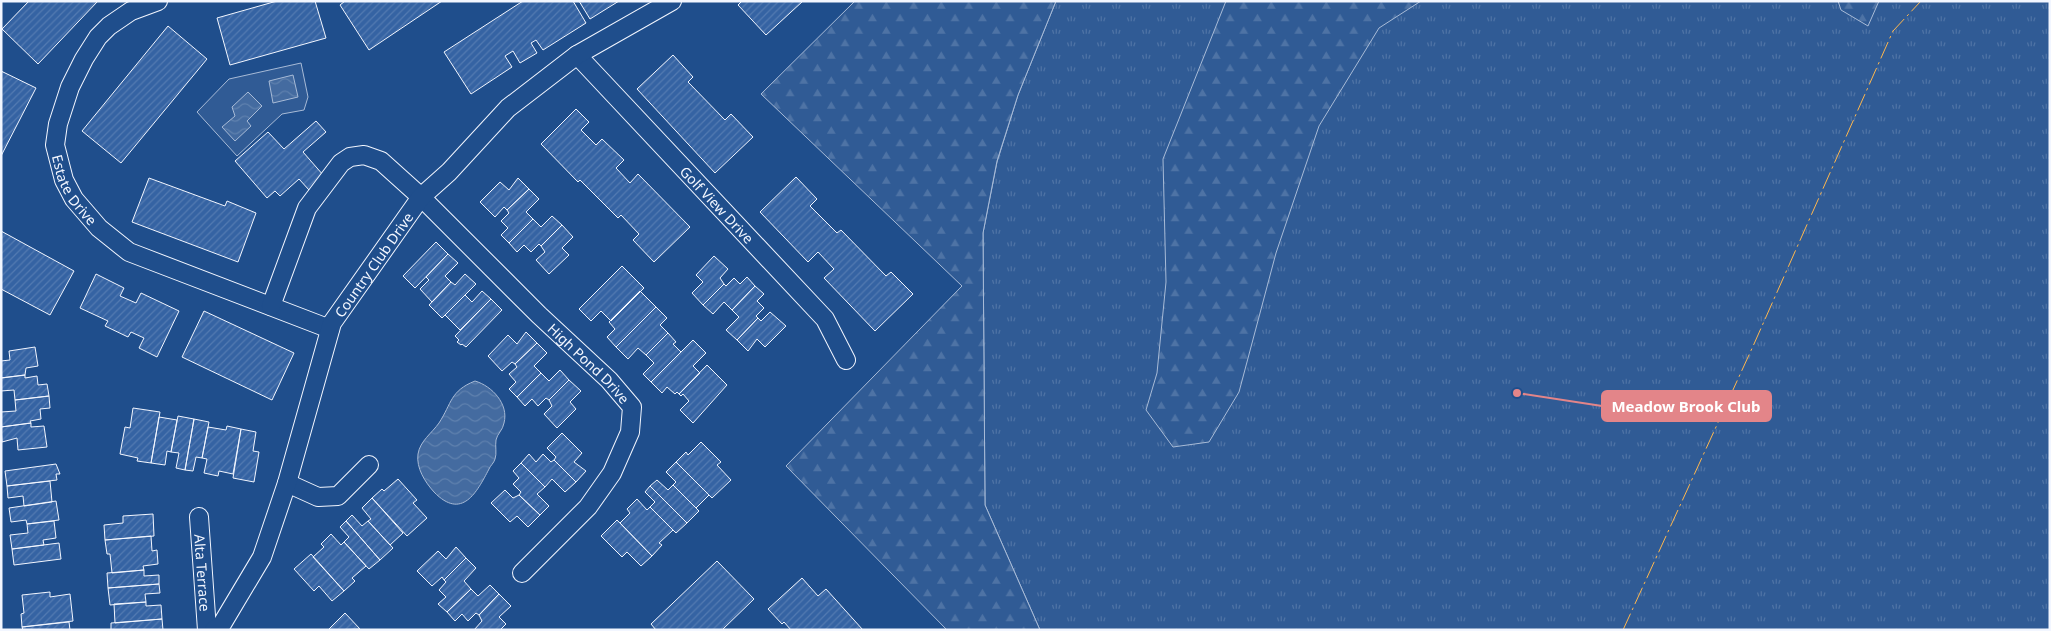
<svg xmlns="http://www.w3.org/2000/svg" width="2051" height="631" font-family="'Noto Sans',sans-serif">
<defs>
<pattern id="grass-tufts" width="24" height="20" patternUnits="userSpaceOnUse" patternTransform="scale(1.25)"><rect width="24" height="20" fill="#305b95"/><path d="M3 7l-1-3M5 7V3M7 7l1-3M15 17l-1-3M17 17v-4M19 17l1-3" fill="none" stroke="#4e73a5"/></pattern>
<pattern id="forest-firs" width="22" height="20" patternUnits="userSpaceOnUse" patternTransform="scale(1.25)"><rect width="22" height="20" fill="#305b95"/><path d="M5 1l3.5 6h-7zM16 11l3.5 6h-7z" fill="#4e73a5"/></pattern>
<pattern id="water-waves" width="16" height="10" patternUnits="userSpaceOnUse" patternTransform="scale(1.25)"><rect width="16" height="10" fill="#446ba0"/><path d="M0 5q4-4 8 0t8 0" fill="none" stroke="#5f81ae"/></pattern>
<pattern id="building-hatch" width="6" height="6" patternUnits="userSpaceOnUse" patternTransform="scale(1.25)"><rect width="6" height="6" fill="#3563a3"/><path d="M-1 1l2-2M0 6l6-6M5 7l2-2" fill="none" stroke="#537ab1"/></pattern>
</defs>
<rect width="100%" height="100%" fill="#1f4e8c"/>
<path fill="url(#grass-tufts)" stroke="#a8bbd7" d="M 1056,1 L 2050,1 L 2050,630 L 1040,630 L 985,505 L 983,233 L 997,162 L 1018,95 Z"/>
<path fill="url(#forest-firs)" stroke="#a8bbd7" d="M 855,1 L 1056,1 L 1018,95 L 997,161 L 983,233 L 985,505 L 1040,630 L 947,630 L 786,466 L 962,286 L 761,94 Z
M 1226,1 L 1421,1 L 1379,28 L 1319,126 L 1276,253 L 1239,392 L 1209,442 L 1173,447 L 1146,410 L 1157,373 L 1166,282 L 1163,159 Z
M 1838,1 L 1879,1 L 1868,26 L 1841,10 Z"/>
<path fill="#305b95" stroke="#a8bbd7" d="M 301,63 L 308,97 L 304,110 L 282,114 L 237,156 L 197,112 L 229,79 Z"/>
<path fill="url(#water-waves)" stroke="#a8bbd7" d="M 293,75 L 298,97 L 273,103 L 269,81 Z
M 248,92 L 262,106 L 247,121 L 251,126 L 235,141 L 222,127 L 235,116 L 232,107 Z
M 475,381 C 492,386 509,404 504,423 C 503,430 497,434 496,440 C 495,446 497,454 495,459 C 494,463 490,466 489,469 C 477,492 462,521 434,492 C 425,482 416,468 418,454 C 420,441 432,433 439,423 C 452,403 450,391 475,381 Z"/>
<path fill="url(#building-hatch)" stroke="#f2f6ff" d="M 29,1 L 98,1 L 38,64 L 2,29 Z
M 277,1 L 315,1 L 326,38 L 230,65 L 217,18 Z
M 345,1 L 442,1 L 369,50 L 340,5 Z
M 523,1 L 573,1 L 586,23 L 543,50 L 536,40 L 531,43 L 537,53 L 520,63 L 513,51 L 505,56 L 512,67 L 471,94 L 444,52 Z
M 579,1 L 619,1 L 590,19 Z
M 742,1 L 803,1 L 766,35 L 738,5 Z
M 168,26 L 207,59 L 121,163 L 82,131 Z
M 673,55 L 693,77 L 688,82 L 725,120 L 731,114 L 753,137 L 715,173 L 637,89 Z
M 1,71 L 36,88 L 1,156 Z
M 576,109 L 589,122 L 581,130 L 596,145 L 602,139 L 624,160 L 616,168 L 630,183 L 638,174 L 690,227 L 654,262 L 633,240 L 639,234 L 621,215 L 618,218 L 580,180 L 578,182 L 541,144 Z
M 316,121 L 326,132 L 303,152 L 324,176 L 309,190 L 299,179 L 280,196 L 275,191 L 267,198 L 235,161 L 268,132 L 284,149 Z
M 796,177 L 817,199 L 810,206 L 837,233 L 841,230 L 886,276 L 891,272 L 913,294 L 875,331 L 824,278 L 834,269 L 818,252 L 808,262 L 760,212 Z
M 149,178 L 225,206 L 227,201 L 256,213 L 238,262 L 132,222 Z
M 518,178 L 529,189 L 507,210 L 504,207 L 495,217 L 480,202 L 500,182 L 509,190 Z
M 529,189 L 539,199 L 526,212 L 533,219 L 509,243 L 501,235 L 508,228 L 501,221 L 509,213 L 507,210 Z
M 552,216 L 562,225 L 541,246 L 539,244 L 531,252 L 524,245 L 517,252 L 509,243 L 533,219 L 541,227 Z
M 562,225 L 573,237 L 562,248 L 569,255 L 549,274 L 536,260 L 545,252 L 541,246 Z
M 1,231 L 74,271 L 50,315 L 1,289 Z
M 436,242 L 448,254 L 415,288 L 403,276 Z
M 448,254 L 458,263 L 445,276 L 451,282 L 432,302 L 420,289 L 429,280 L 426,277 Z
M 714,256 L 728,269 L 720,278 L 724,284 L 703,305 L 692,293 L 703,282 L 696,275 Z
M 622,266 L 644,288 L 611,321 L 601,311 L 591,321 L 579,309 Z
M 96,274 L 124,288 L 120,296 L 136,303 L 141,293 L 179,311 L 157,357 L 139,348 L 144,338 L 131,332 L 128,337 L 105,326 L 108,321 L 80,308 Z
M 465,274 L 476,284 L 442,318 L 429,305 L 451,282 L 455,285 Z
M 747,277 L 755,286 L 732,310 L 724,302 L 713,314 L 703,305 L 724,284 L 726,286 L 734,278 L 740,284 Z
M 755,286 L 764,294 L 757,301 L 764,308 L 756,316 L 758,318 L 737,340 L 726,330 L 739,317 L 732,310 Z
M 482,291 L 491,299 L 460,330 L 445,315 L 465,295 L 472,302 Z
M 640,291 L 656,307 L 616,347 L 607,337 L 615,329 L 609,322 Z
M 491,299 L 502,310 L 466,347 L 462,344 L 461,345 L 457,342 L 459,340 L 455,336 Z
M 656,307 L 667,318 L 660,325 L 668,333 L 646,355 L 638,348 L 628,359 L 616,347 Z
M 204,311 L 294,353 L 272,400 L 182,357 Z
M 770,312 L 786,326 L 765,347 L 757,339 L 748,351 L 737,340 L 758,318 L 761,321 Z
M 526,332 L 537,343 L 515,364 L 512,362 L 502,371 L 488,356 L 508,335 L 517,344 Z
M 668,333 L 676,342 L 673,344 L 681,352 L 651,382 L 643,374 L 654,363 L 646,355 Z
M 693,340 L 706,353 L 693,366 L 700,373 L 679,394 L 677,392 L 675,394 L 667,387 L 662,393 L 651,382 Z
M 537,343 L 547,353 L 534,366 L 541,373 L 517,397 L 509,389 L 516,382 L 509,374 L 517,367 L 515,364 Z
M 35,347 L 38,366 L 26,368 L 25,375 L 1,378 L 1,361 L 10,360 L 9,351 Z
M 707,365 L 727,385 L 693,423 L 680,410 L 689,401 L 683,394 L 681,396 L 679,394 Z
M 560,370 L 569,380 L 549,400 L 546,398 L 538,406 L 532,399 L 525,406 L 517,397 L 541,373 L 549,381 Z
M 25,375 L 25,378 L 37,376 L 38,385 L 47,384 L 49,396 L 15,400 L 14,390 L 1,391 L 1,378 Z
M 569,380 L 581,391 L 570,402 L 576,409 L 557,428 L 544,414 L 552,406 L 549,400 Z
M 49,396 L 50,408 L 40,409 L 41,419 L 30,421 L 31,423 L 1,427 L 1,412 L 16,411 L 15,400 Z
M 133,408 L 160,412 L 151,463 L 137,461 L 138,458 L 120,454 L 125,427 L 130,428 Z
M 178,416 L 194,419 L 185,470 L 176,468 L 179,453 L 171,452 Z
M 159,417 L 177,420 L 171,452 L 167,451 L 165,465 L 151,463 Z
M 194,419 L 209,422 L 202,458 L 196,457 L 193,471 L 185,470 Z
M 31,423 L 31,427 L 44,426 L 47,447 L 18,450 L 17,438 L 2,442 L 1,427 Z
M 227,426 L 241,429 L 233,474 L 219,471 L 218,476 L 204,473 L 207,459 L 202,458 L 208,427 L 226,430 Z
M 241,429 L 256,432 L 253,451 L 259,452 L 254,482 L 233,478 Z
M 562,433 L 582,453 L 574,462 L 586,471 L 576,482 L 554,460 L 556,457 L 547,448 Z
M 701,442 L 721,462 L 717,465 L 731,480 L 712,498 L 676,462 L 686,452 L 688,455 Z
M 529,454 L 536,462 L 543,454 L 551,462 L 554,460 L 576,482 L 565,492 L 552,479 L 545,487 L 521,463 Z
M 676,462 L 709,495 L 696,508 L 673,485 L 676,482 L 666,472 Z
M 521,463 L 545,487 L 537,494 L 549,506 L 540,515 L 519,495 L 521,492 L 513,484 L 519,478 L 513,471 Z
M 56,464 L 60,474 L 56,474 L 57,480 L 7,486 L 5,471 Z
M 398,479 L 417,500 L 413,503 L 427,518 L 407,536 L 372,498 L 382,489 L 384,491 Z
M 657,480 L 668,490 L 673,485 L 699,511 L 687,523 L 650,486 Z
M 50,481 L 52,502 L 24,506 L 23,496 L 8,498 L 7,486 Z
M 650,486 L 687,523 L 676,533 L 650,507 L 655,502 L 645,492 Z
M 505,490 L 513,498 L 519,495 L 540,515 L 528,527 L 517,516 L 510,522 L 491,503 Z
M 372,498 L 403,533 L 390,545 L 368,521 L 371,519 L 362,508 Z
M 637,499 L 647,510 L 650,507 L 673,530 L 659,543 L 662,545 L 652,556 L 620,523 L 630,513 L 627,509 Z
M 56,501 L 59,520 L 27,524 L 26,520 L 11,522 L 9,508 Z
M 153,514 L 154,536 L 105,540 L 104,525 L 123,523 L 123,516 Z
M 352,515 L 362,526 L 368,521 L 393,548 L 380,560 L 346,521 Z
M 617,520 L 652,556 L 641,566 L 627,552 L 622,557 L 601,536 Z
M 54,521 L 56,538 L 43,540 L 44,545 L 12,549 L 10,535 L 28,533 L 27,524 Z
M 346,521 L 380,560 L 369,569 L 344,542 L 349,537 L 340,527 Z
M 331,534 L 341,545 L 344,542 L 366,566 L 352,578 L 355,581 L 344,591 L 313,557 L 324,547 L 321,544 Z
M 151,536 L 152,551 L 157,550 L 158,564 L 143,566 L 144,570 L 112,573 L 110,554 L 107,554 L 105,540 Z
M 59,543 L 61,559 L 14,565 L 12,549 Z
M 456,547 L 466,558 L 444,580 L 442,577 L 432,586 L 417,571 L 438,551 L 446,559 Z
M 311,554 L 344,591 L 332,601 L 319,586 L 314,591 L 294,569 Z
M 466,558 L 476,568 L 464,581 L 471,589 L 447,612 L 438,604 L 446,597 L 439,590 L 446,582 L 444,580 Z
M 717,561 L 754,599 L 722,630 L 656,630 L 651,624 Z
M 144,570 L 144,576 L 159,575 L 159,584 L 108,588 L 107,573 Z
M 802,578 L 818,596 L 826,589 L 863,630 L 791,630 L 784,622 L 782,624 L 768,609 Z
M 159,584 L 160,593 L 145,594 L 146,602 L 110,605 L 108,588 Z
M 490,585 L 499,594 L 479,615 L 476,613 L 468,621 L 462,614 L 455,621 L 447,612 L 471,589 L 478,596 Z
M 50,592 L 50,597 L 70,594 L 73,621 L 22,627 L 21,614 L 24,613 L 22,595 Z
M 499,594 L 511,606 L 499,617 L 506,624 L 500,630 L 474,630 L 482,621 L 479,615 Z
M 146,602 L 146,606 L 161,605 L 162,619 L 115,623 L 114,604 Z
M 345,613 L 360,629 L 328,630 Z
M 162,619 L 163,630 L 111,630 L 111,623 Z
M 69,622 L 70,630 L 23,630 L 22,627 Z"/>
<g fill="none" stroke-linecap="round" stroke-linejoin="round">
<defs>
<g id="minor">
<path id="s1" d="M 158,1 L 131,11 L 109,26 L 98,37 L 84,59 L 70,87 L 58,124 L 55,145 L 64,180 L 74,199 L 99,228 L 129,252 L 330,329"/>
<path id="s2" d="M 577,55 L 825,319 L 846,360"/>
<path id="s3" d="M 271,306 L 307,208 L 341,163 L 350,157 L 364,155 L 381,161 L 421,197 L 539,315 L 609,380 L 632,407 L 630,432 L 612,473 L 588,507 L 522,573"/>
<path d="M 287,483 L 318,497 L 338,496 L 369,465"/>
<path id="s4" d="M 199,517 L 207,630"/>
<path id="s5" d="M 214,630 L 222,624 L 262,557 L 287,483 L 332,323 L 421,197 L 449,172 L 508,108 L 577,55 L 672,1"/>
</g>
</defs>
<use href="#minor" stroke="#f2f6ff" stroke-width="20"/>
<use href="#minor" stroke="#1f4e8c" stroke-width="18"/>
<path stroke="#ffb74d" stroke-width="1" stroke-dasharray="18 4 2.5 4" stroke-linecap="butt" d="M 1623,630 L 1754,344 L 1893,31 L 1921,1"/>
</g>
<g text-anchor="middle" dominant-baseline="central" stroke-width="4" stroke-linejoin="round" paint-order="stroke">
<g font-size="14" fill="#f2f6ff" stroke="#1f4e8c">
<text stroke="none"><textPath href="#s1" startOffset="238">Estate Drive</textPath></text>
<text stroke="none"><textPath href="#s2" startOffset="205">Golf View Drive</textPath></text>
<text stroke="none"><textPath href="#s5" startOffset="404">Country Club Drive</textPath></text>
<text stroke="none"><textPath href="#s3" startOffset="494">High Pond Drive</textPath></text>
<text stroke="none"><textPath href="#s4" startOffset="56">Alta Terrace</textPath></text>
</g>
</g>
<path fill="none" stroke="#e38589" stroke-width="2" d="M1517 393L1602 406"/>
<circle fill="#e38589" stroke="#1f4e8c" stroke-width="2" cx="1517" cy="393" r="5"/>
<rect fill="#e38589" stroke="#e38589" stroke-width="2" x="1602" y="391" width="169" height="30" rx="5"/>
<g font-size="15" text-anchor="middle" font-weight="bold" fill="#fff">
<text x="1686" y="412">Meadow Brook Club</text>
</g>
<rect width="2051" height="631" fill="none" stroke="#f2f6ff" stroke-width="5"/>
</svg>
